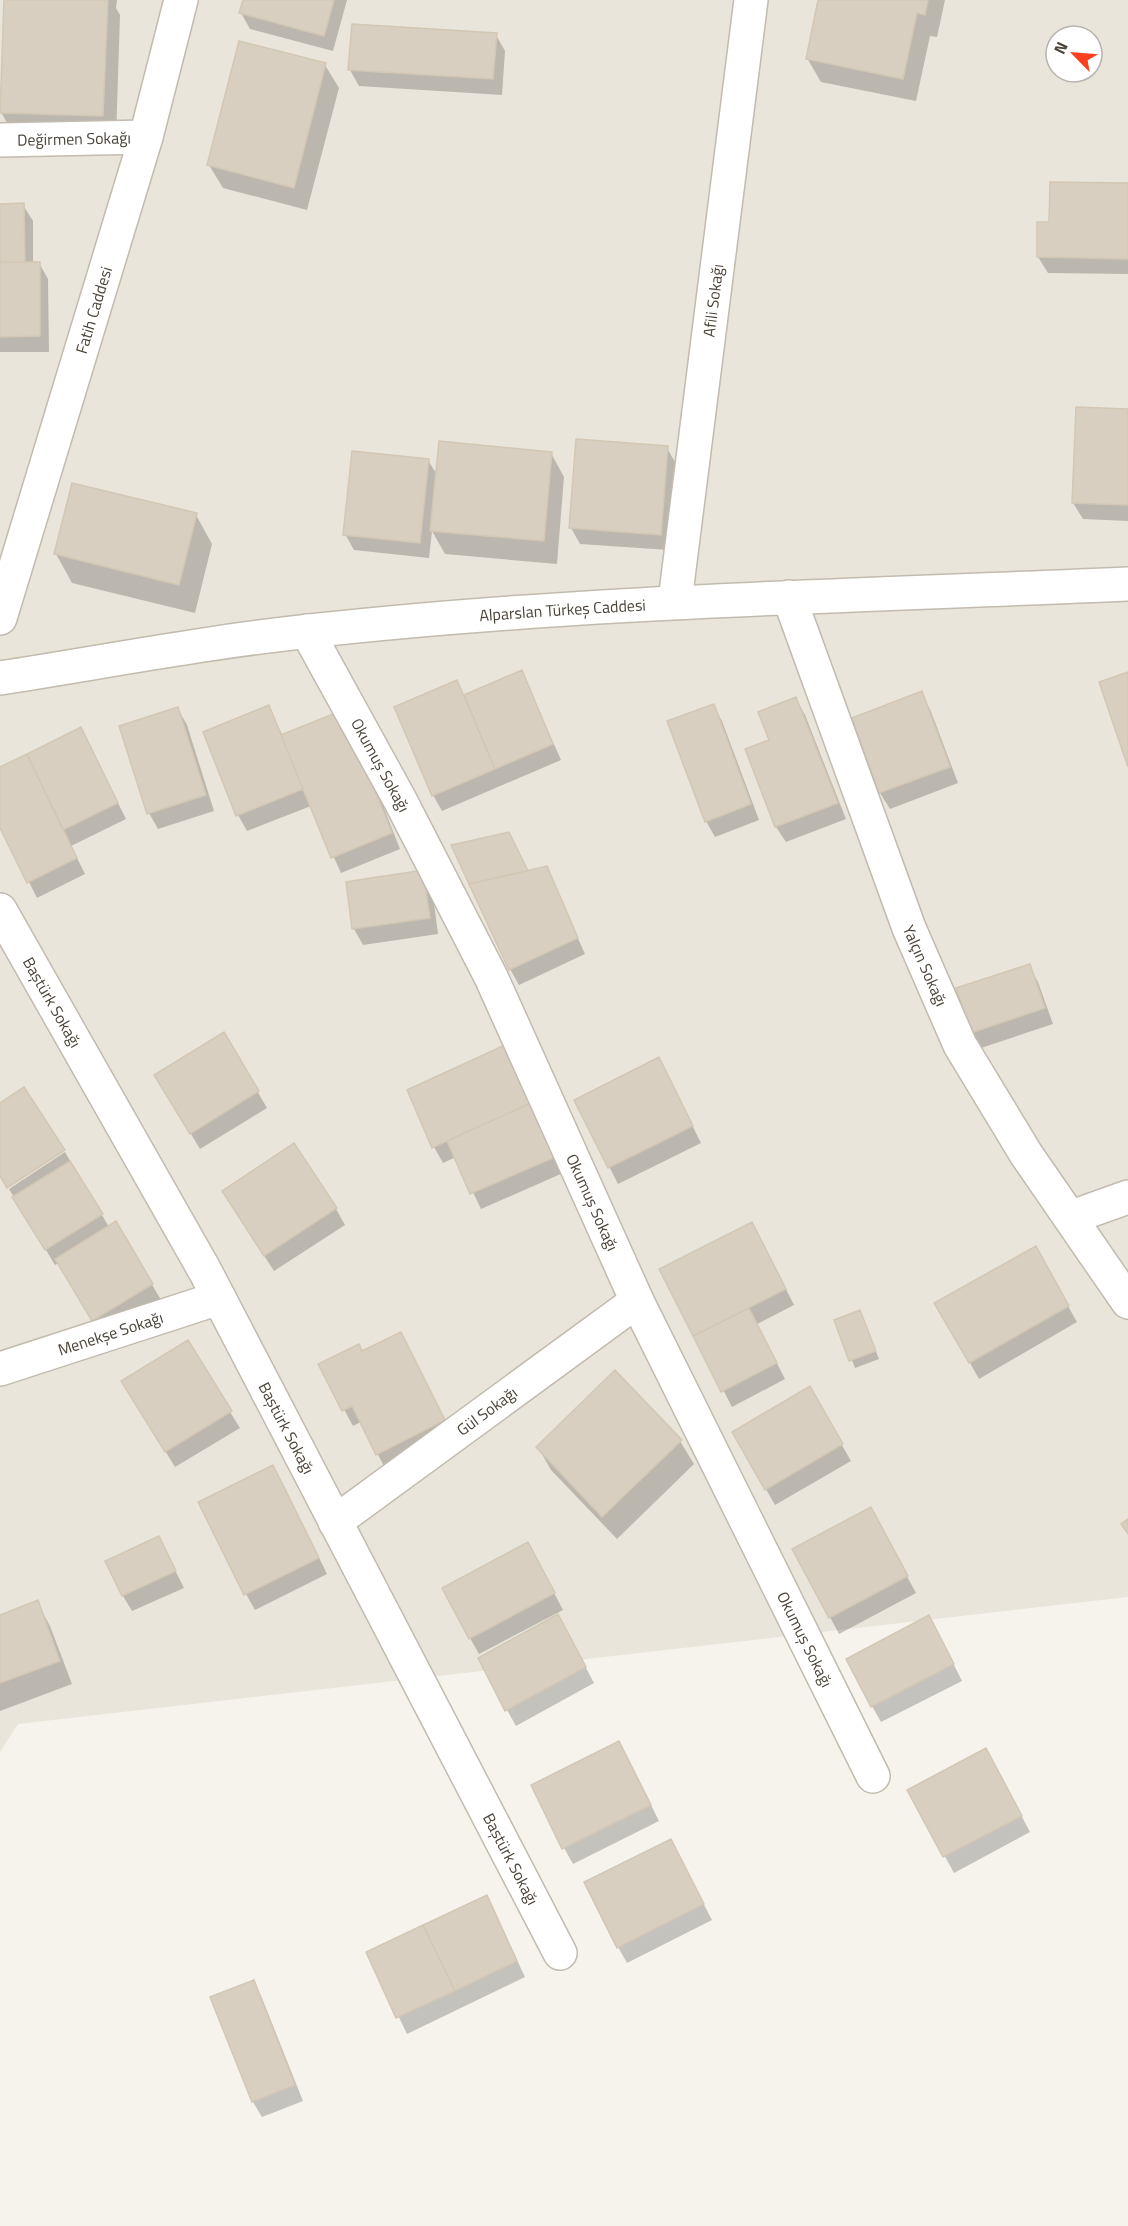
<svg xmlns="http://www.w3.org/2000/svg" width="1128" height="2226" font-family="'Titillium Web',sans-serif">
<rect width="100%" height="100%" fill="#f6f3ec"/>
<path fill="#eae5da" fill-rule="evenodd" d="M 0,0 L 1128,0 L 1128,1597 L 18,1724 L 0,1752 ZM 1056,36 L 1092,36 L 1092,72 L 1056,72 Z"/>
<path fill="#0003" d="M 6,0 L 117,0 L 116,8 L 120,15 L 116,139 L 14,136 L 1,112 Z
M 244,0 L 347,0 L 333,51 L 250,29 L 241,13 Z
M 819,0 L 945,0 L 937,37 L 930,36 L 916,101 L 821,82 L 807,58 Z
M 496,35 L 505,51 L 502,95 L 359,86 L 350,70 Z
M 325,65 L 339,88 L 307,210 L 223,188 L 209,165 Z
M 1128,185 L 1128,274 L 1048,273 L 1038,257 L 1050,223 Z
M 0,205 L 23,205 L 33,221 L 33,263 L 39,263 L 48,279 L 49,352 L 0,352 Z
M 1128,410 L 1128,521 L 1083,519 L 1073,503 Z
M 667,448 L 676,464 L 669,550 L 580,544 L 571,528 Z
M 551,453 L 564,477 L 557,564 L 445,554 L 432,531 L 429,558 L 354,550 L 345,534 L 428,460 L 437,475 Z
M 196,515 L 212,544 L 195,613 L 72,583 L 56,554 Z
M 522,672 L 561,760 L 442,811 L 433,795 L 456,682 L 465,697 Z
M 921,693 L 930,709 L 958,783 L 890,809 L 880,793 L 854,719 Z
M 796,699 L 805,715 L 846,819 L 786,842 L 776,827 L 747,750 L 771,740 Z
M 713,705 L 722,721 L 759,820 L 715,837 L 706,821 Z
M 268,707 L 283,736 L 352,727 L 400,849 L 341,873 L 311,806 L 247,831 L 238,815 L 205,733 Z
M 178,709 L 187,725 L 214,811 L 158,829 L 149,813 Z
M 81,729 L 126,819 L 71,846 L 85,874 L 37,898 L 0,824 L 0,769 Z
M 509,833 L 529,872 L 546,868 L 585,954 L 519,985 L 510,969 Z
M 422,872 L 432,888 L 438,934 L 363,945 L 354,929 L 348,883 Z
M 1029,966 L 1038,982 L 1053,1024 L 981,1048 L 972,1032 Z
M 224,1034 L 267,1108 L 200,1149 L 165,1091 Z
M 505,1047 L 563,1173 L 481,1209 L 456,1157 L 443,1163 L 434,1147 Z
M 667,1075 L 701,1143 L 618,1184 L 576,1101 Z
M 65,1152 L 109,1227 L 116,1223 L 161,1300 L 102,1336 L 59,1263 L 55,1265 L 9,1189 Z
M 233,1208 L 336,1209 L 345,1225 L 274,1271 Z
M 761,1240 L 794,1305 L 757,1324 L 785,1379 L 732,1407 L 661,1270 Z
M 1035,1248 L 1077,1322 L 979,1379 L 937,1304 Z
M 860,1312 L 879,1359 L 855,1368 L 836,1320 Z
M 401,1334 L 453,1437 L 386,1470 L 361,1422 L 353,1426 L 320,1365 L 362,1353 Z
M 809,1388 L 851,1461 L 775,1505 L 734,1433 Z
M 132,1397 L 230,1412 L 240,1428 L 175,1467 Z
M 680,1441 L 694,1464 L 617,1539 L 551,1470 L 538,1447 Z
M 282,1482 L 327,1574 L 255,1610 L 246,1594 Z
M 879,1525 L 916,1593 L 839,1634 L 794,1550 Z
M 159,1538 L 184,1588 L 132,1611 L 123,1596 Z
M 537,1560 L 563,1610 L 479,1654 L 470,1638 Z
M 37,1602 L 50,1626 L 72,1684 L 0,1711 L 0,1616 Z
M 567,1632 L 594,1683 L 516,1726 L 507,1710 Z
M 938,1633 L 962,1681 L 881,1722 L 872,1706 Z
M 628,1759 L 659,1821 L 573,1864 L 564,1848 Z
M 995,1766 L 1030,1832 L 954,1873 L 909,1791 Z
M 679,1857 L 712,1920 L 627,1963 L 618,1947 Z
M 495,1913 L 525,1977 L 407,2034 L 368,1953 Z
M 253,1982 L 262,1998 L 303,2101 L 262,2117 L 253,2102 Z"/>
<path fill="#d8cfc1" stroke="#d3c7b4" stroke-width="1.5" d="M 4,0 L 108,0 L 103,116 L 0,113 Z
M 243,0 L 334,0 L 324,36 L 239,13 Z
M 818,0 L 928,0 L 925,15 L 917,13 L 903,79 L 806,59 Z
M 352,24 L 497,33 L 493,79 L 348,70 Z
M 239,41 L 326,63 L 294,188 L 207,165 Z
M 1050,182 L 1128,183 L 1128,259 L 1037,257 L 1037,222 L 1049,222 Z
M 24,203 L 25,262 L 0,262 L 0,204 Z
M 0,262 L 40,262 L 40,336 L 0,337 Z
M 1076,407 L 1128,409 L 1128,505 L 1072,503 Z
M 576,439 L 668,446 L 661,535 L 569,528 Z
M 439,441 L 552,452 L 544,541 L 430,531 Z
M 352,451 L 429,459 L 420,543 L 343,535 Z
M 72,483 L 197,513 L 179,585 L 54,554 Z
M 522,670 L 553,744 L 495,769 L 464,695 Z
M 1128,672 L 1128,767 L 1099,682 Z
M 457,680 L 495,769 L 432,796 L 394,707 Z
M 922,691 L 950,767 L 879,793 L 852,718 Z
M 796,697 L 838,803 L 775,827 L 745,749 L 769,740 L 758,712 Z
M 714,704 L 751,804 L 705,822 L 667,721 Z
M 269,705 L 303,789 L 236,816 L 203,732 Z
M 178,707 L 206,795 L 147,814 L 119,726 Z
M 343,710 L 392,833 L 331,858 L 281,735 Z
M 81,727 L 118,803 L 63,830 L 27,754 Z
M 27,754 L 77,858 L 27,883 L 0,828 L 0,767 Z
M 509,832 L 528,871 L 469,884 L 451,845 Z
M 547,866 L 578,938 L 509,970 L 469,884 Z
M 423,870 L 430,918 L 352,929 L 346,882 Z
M 1030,964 L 1045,1008 L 971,1033 L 956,988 Z
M 224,1032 L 259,1091 L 190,1134 L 154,1075 Z
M 505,1045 L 531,1103 L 432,1148 L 407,1090 Z
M 659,1057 L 693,1126 L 608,1168 L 574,1100 Z
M 24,1087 L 65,1150 L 7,1188 L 0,1176 L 0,1103 Z
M 531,1103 L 555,1157 L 470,1194 L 447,1141 Z
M 294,1143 L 337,1208 L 264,1256 L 222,1191 Z
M 70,1161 L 103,1214 L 45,1250 L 12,1197 Z
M 116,1221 L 153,1284 L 92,1321 L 55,1259 Z
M 752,1222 L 786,1289 L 693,1336 L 659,1269 Z
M 1036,1246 L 1069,1306 L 969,1363 L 934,1303 Z
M 749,1308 L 777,1363 L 721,1392 L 693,1336 Z
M 860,1310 L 876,1351 L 849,1361 L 834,1320 Z
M 401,1332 L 445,1420 L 376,1455 L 352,1406 L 342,1411 L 318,1364 L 359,1344 L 362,1351 Z
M 188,1340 L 232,1411 L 165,1452 L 121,1381 Z
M 615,1370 L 682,1440 L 602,1517 L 536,1447 Z
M 810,1386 L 843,1444 L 765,1490 L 732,1432 Z
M 273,1465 L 319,1558 L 244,1595 L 198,1502 Z
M 871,1507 L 908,1576 L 829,1618 L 792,1549 Z
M 1128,1519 L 1128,1534 L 1121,1524 Z
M 159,1536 L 176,1571 L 122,1596 L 105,1561 Z
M 528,1542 L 555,1593 L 469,1639 L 442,1588 Z
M 38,1600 L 60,1661 L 0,1683 L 0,1615 Z
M 558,1614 L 586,1667 L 505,1711 L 478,1658 Z
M 929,1615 L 954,1664 L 871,1707 L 846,1659 Z
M 619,1741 L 651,1805 L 562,1849 L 531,1785 Z
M 986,1748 L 1022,1816 L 943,1857 L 907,1790 Z
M 671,1839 L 704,1904 L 617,1948 L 584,1882 Z
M 487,1895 L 517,1961 L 455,1991 L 423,1925 Z
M 423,1925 L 455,1991 L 396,2018 L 366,1952 Z
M 254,1980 L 295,2085 L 252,2102 L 210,1997 Z"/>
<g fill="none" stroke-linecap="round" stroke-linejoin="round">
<defs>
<g id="minor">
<path id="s1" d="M 0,140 L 146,137"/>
<path id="s2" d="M 789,597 L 909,928 L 960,1045 L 1026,1154 L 1128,1302"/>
<path id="s3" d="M 675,601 L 751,0"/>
<path id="s4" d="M 307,631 L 400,800 L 491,977 L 637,1301 L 873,1776"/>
<path id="s5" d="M 0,910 L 205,1271 L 560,1953"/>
<path d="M 1072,1217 L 1128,1197"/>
<path id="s6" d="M 0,1369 L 219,1298"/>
<path id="s7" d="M 335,1522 L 637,1301"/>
</g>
<g id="tertiary">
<path id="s8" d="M 0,618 L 146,137 L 181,0"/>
<path id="s9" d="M 0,678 C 103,662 206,642 310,631 C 582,601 855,596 1128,584"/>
</g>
</defs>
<use href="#minor" stroke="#c2bbae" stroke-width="36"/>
<use href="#tertiary" stroke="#c2bbae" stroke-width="36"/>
<use href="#minor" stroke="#fff" stroke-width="33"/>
<use href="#tertiary" stroke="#fff" stroke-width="33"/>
</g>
<g text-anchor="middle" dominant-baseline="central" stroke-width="4.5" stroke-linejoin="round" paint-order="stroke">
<g font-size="16" fill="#4b4439" stroke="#fff">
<text stroke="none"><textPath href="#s1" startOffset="74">Değirmen Sokağı</textPath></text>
<text stroke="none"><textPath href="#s3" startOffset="303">Afili Sokağı</textPath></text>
<text stroke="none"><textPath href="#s8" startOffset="322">Fatih Caddesi</textPath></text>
<text stroke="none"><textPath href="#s9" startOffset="567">Alparslan Türkeş Caddesi</textPath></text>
<text stroke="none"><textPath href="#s4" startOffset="153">Okumuş Sokağı</textPath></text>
<text stroke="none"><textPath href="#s2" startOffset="393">Yalçın Sokağı</textPath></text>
<text stroke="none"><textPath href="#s5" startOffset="106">Baştürk Sokağı</textPath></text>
<text stroke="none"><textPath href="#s4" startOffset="639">Okumuş Sokağı</textPath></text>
<text stroke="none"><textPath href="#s6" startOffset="116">Menekşe Sokağı</textPath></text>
<text stroke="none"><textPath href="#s7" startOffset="188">Gül Sokağı</textPath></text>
<text stroke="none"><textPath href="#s5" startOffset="592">Baştürk Sokağı</textPath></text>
<text stroke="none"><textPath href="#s4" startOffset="1125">Okumuş Sokağı</textPath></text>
<text stroke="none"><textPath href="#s5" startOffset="1078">Baştürk Sokağı</textPath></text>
</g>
</g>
<g transform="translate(1074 54) rotate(295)"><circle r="28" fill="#ffffff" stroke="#b7b4b0" stroke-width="1.5"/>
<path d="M0-4.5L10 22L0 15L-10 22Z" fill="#fc3f1d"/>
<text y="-9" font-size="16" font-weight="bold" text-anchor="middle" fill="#4b4439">N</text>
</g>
</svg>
